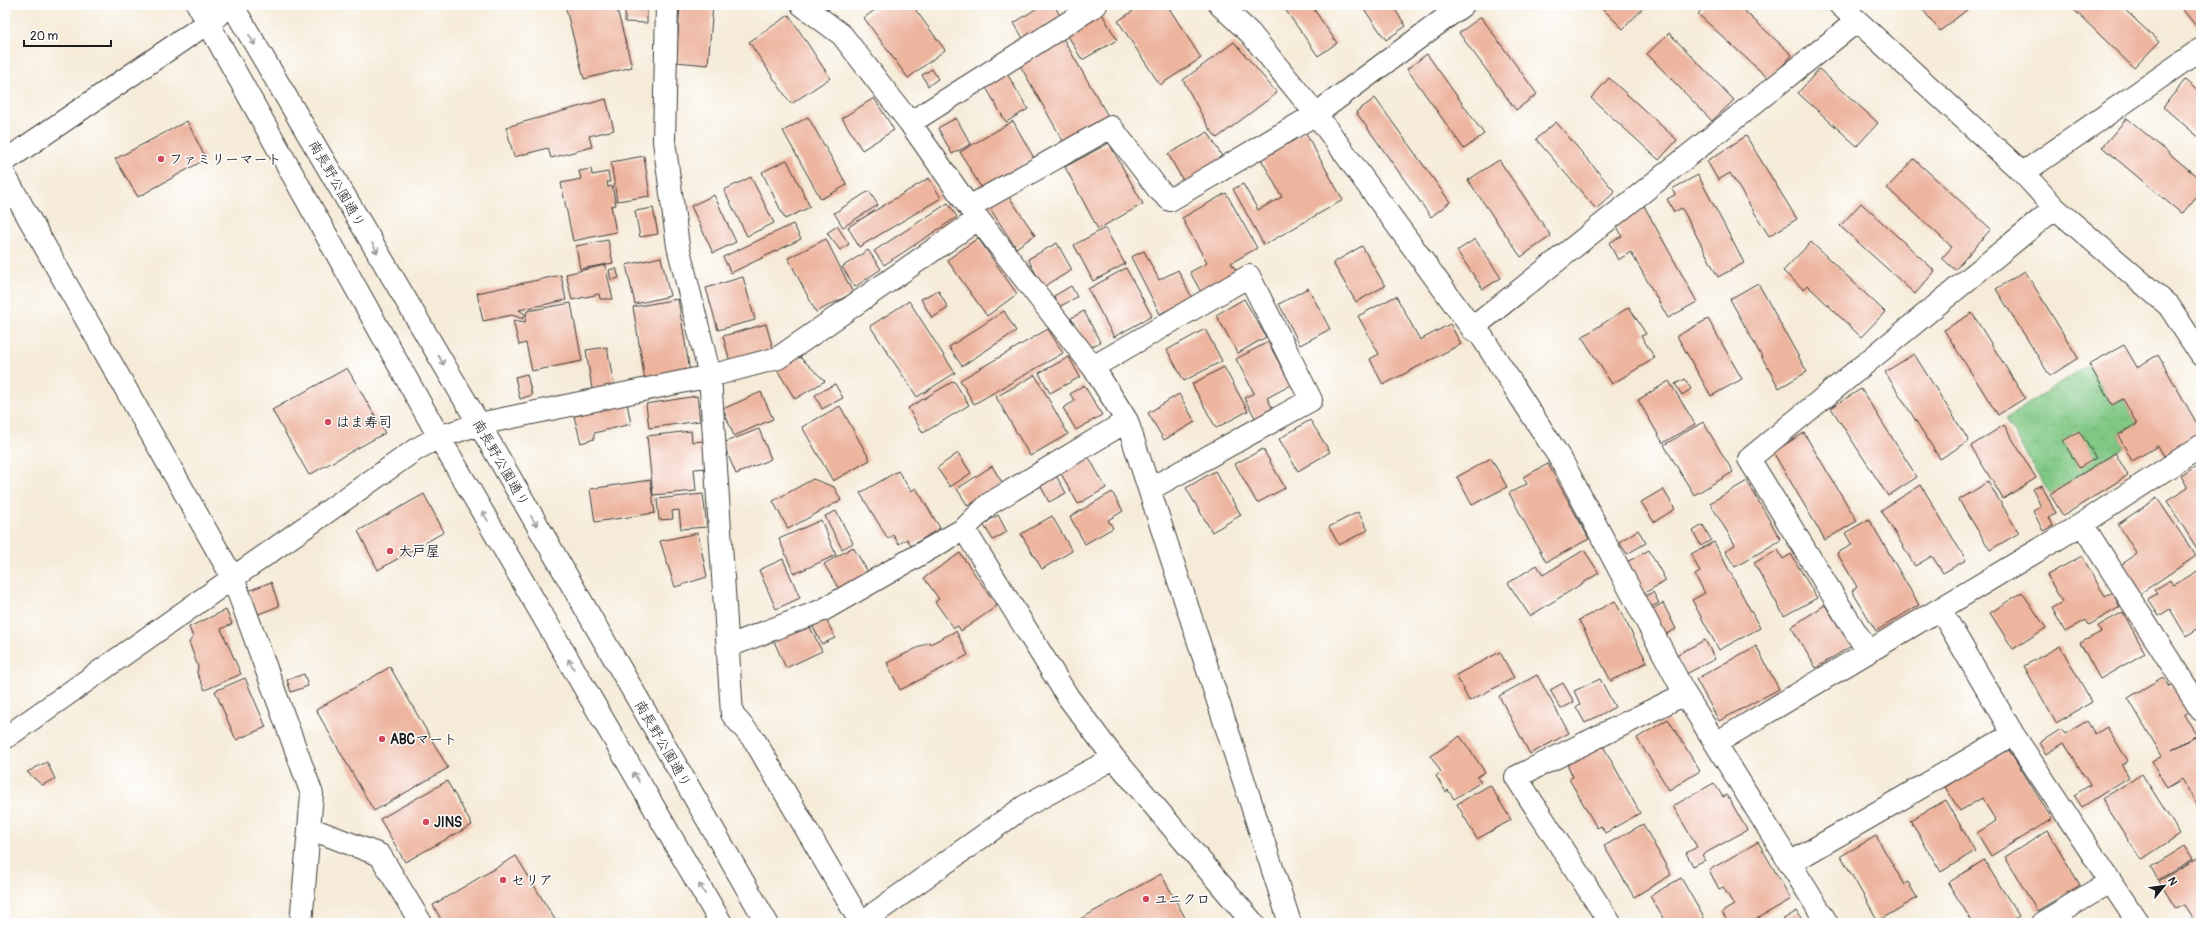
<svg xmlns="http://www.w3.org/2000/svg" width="2206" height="928" font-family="Pangolin,'Klee One',sans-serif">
<defs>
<pattern id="park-crowns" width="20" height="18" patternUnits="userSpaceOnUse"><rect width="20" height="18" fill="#80c884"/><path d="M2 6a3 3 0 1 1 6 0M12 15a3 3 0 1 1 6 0" fill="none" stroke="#6eab71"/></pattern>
</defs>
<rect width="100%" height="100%" fill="#fff"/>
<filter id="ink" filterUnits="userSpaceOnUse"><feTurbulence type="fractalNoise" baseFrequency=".025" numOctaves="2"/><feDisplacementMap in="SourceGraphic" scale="8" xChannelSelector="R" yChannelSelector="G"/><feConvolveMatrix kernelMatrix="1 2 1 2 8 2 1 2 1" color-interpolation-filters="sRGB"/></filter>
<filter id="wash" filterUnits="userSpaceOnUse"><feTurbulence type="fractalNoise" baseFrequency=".012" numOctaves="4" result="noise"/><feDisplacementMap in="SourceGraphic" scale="16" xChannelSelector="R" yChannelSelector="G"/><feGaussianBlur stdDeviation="0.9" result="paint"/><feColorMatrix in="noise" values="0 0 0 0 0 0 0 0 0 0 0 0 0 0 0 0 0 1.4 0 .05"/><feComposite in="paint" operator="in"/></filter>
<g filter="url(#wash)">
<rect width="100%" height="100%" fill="#f5ebd8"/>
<path fill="url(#park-crowns)" stroke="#4e7250" d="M 2089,364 L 2112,405 L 2123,399 L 2137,424 L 2118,435 L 2124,447 L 2050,494 L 2005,419 Z"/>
<g id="blocks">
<path fill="#edb49e" d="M 565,5 L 616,5 L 632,67 L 584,79 Z
M 625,5 L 647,5 L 647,23 L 625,22 Z
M 680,5 L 713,5 L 708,65 L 676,62 Z
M 822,5 L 831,5 L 828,10 Z
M 881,5 L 912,5 L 945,50 L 908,78 L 864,18 Z
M 1042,5 L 1054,5 L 1061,17 L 1024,40 L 1014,23 Z
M 1142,5 L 1167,5 L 1201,58 L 1160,85 L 1118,21 Z
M 1282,5 L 1311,5 L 1337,43 L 1318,56 Z
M 1361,5 L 1392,5 L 1406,26 L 1386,40 Z
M 1599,5 L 1640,5 L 1643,8 L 1623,29 Z
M 1706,5 L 1738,5 L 1792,55 L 1770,80 L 1698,14 Z
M 1919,5 L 1967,5 L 1969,8 L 1940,31 Z
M 2069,5 L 2120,5 L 2159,42 L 2134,68 Z
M 2179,5 L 2201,5 L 2201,22 L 2196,26 Z
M 1101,12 L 1117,40 L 1082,60 L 1066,32 Z
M 789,15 L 830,78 L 791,104 L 749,42 Z
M 1481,17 L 1537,94 L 1516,110 L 1459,33 Z
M 1669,33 L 1734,100 L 1712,121 L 1647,54 Z
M 1061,35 L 1108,116 L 1063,141 L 1017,60 Z
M 1234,42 L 1277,93 L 1217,138 L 1209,128 L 1183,80 Z
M 1427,54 L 1484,134 L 1464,149 L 1407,69 Z
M 932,69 L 938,79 L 928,86 L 922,75 Z
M 1819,69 L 1878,123 L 1857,146 L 1798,93 Z
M 1006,72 L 1028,109 L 1006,122 L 984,84 Z
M 1609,78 L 1677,140 L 1659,160 L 1591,98 Z
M 2185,80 L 2201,94 L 2201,139 L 2163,107 Z
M 874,98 L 894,130 L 862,150 L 842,118 Z
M 1375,98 L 1450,202 L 1431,217 L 1356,112 Z
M 606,99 L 614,130 L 589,136 L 592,147 L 551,158 L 548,148 L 514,157 L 506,127 Z
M 808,117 L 847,185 L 821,199 L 783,131 Z
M 956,118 L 971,144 L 952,154 L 938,128 Z
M 2127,118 L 2201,180 L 2201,191 L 2182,214 L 2102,147 Z
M 187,121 L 206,159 L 138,197 L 115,159 Z
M 1013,121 L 1034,158 L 982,189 L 960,152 Z
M 1556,122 L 1615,192 L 1596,209 L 1536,139 Z
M 1208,132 L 1225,162 L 1185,184 L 1168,154 Z
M 1305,132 L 1343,200 L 1264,245 L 1233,189 L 1243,184 L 1258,210 L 1282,197 L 1260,157 Z
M 1746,136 L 1797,219 L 1769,236 L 1730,173 L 1718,180 L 1707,161 Z
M 1109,143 L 1143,204 L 1098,229 L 1065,167 Z
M 644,156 L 650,196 L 617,201 L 611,162 Z
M 1914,159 L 1991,229 L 1955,270 L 1942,258 L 1952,247 L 1887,188 Z
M 787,160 L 810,207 L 785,219 L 762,172 Z
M 1499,160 L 1551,236 L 1521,257 L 1468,180 Z
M 591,169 L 592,175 L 608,172 L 610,182 L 607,182 L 608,187 L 612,186 L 616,205 L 611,206 L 616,232 L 573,241 L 561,183 L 581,179 L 579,171 Z
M 1698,175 L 1744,263 L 1718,277 L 1682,208 L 1674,212 L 1667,199 L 1675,195 L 1672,189 Z
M 751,177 L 774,223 L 747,236 L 724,190 Z
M 929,178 L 941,198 L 859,247 L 848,227 Z
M 869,191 L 878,205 L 843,227 L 834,213 Z
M 1005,191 L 1035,235 L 1016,248 L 987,204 Z
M 1226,193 L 1257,248 L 1231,263 L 1237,272 L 1201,292 L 1190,272 L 1207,263 L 1182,218 Z
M 714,195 L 736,242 L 713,253 L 691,206 Z
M 948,203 L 957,217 L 884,265 L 874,251 Z
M 1861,203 L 1935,271 L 1915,294 L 1840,226 Z
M 1643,204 L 1697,302 L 1668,318 L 1631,252 L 1618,260 L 1609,243 L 1622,236 L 1614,220 Z
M 653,208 L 658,234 L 640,237 L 635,211 Z
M 793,224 L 801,239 L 731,273 L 723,257 Z
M 837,226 L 849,244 L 840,250 L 827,233 Z
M 1105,228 L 1125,264 L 1093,281 L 1074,245 Z
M 978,238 L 1017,294 L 987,316 L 947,260 Z
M 826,239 L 853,293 L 816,312 L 788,258 Z
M 1475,239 L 1501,278 L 1483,289 L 1457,251 Z
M 608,240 L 613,263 L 580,269 L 576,246 Z
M 1811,242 L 1885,312 L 1861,337 L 1807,285 L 1803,289 L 1783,271 Z
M 1057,243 L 1072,270 L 1043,287 L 1028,259 Z
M 1362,246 L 1385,286 L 1356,302 L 1333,263 Z
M 868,250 L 881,269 L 855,287 L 842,267 Z
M 1144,251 L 1159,280 L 1178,270 L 1192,298 L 1160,314 L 1131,257 Z
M 661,257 L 670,296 L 635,304 L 626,265 Z
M 605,265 L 613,299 L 600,299 L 599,294 L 572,300 L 566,274 Z
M 616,268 L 619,278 L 611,280 L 609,270 Z
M 1126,268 L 1152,316 L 1114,337 L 1088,289 Z
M 2025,271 L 2078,358 L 2050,376 L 1996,289 Z
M 561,275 L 566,300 L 519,310 L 525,314 L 523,319 L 512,315 L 483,321 L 477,293 Z
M 743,277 L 755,320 L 718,330 L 706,288 Z
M 1758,283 L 1807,372 L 1779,388 L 1730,299 Z
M 1071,286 L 1077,297 L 1059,307 L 1054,296 Z
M 1308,288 L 1330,329 L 1300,345 L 1279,304 Z
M 938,290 L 948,308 L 932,318 L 921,299 Z
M 1396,296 L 1420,340 L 1450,324 L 1461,344 L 1383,385 L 1370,359 L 1379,354 L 1358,316 Z
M 678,299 L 690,372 L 645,380 L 633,307 Z
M 1244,299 L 1266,337 L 1238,353 L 1216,315 Z
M 909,301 L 955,373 L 917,397 L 870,326 Z
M 571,303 L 582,361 L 532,371 L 526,343 L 519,345 L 513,320 L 525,322 L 527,311 Z
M 1629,307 L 1646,334 L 1641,336 L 1655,358 L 1612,384 L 1582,337 Z
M 1004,311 L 1016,331 L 962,366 L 949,347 Z
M 1084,311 L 1100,342 L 1088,349 L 1071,318 Z
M 1972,313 L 2025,398 L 1998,415 L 1944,330 Z
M 1708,319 L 1742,379 L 1711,396 L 1677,336 Z
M 766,324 L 773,349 L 730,362 L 723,336 Z
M 1048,329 L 1063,353 L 974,404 L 960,380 Z
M 1205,329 L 1222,361 L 1184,381 L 1167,350 Z
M 1268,342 L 1291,385 L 1267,398 L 1273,409 L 1256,419 L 1244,398 L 1254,393 L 1236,359 Z
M 2124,345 L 2137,367 L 2158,355 L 2196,422 L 2201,419 L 2201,432 L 2199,436 L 2164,456 L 2158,446 L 2132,461 L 2118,435 L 2137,424 L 2123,399 L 2112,405 L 2089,364 Z
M 607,347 L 614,386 L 592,389 L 586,350 Z
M 1914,354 L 1969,441 L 1940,459 L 1885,372 Z
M 800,357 L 825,381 L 795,399 L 777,370 Z
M 1069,357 L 1080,377 L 1050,393 L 1039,373 Z
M 1224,367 L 1248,411 L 1216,428 L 1192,384 Z
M 347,368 L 385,433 L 309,475 L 272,410 Z
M 527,374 L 532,395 L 520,399 L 515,377 Z
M 1035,375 L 1068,434 L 1030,456 L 996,397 Z
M 1685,379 L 1691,389 L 1682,395 L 1675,384 Z
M 954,381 L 969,405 L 923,433 L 908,408 Z
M 1669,381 L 1695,424 L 1663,443 L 1638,400 Z
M 835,384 L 843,398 L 822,409 L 815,395 Z
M 1084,385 L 1102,415 L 1076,430 L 1063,408 L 1075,401 L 1070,394 Z
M 1861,389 L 1917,477 L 1888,496 L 1831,408 Z
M 761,392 L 773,419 L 734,436 L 723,409 Z
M 1179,394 L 1195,422 L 1164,440 L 1148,413 Z
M 697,396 L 700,421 L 649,428 L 646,404 Z
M 627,403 L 631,424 L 594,433 L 594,439 L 581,443 L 574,416 Z
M 840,406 L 870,460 L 833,481 L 802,427 Z
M 1310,420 L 1330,452 L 1298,471 L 1279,439 Z
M 1703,422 L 1733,472 L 1694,495 L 1664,445 Z
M 2004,425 L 2036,478 L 2003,499 L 1971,446 Z
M 759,429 L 771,459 L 736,474 L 723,443 Z
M 691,431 L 692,442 L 704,441 L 707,468 L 694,469 L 696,491 L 653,495 L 647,436 Z
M 2079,431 L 2096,458 L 2079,468 L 2063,441 Z
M 1804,433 L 1857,521 L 1825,540 L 1773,452 Z
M 1263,449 L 1285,488 L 1257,503 L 1235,464 Z
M 958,453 L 971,473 L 950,487 L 937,468 Z
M 2115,453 L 2128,475 L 2063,516 L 2050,494 Z
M 1087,454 L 1106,488 L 1078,504 L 1059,470 Z
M 1491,458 L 1507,487 L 1472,505 L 1457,477 Z
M 2201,463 L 2201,555 L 2167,501 L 2188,488 L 2181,476 Z
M 1548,464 L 1589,539 L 1546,562 L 1509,493 L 1527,484 L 1523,477 Z
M 992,466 L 1003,484 L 968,506 L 957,489 Z
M 898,471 L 911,491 L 916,488 L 940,528 L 911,546 L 907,539 L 899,544 L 893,535 L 888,539 L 860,493 Z
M 1215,471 L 1241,515 L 1212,532 L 1186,488 Z
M 1054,472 L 1066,493 L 1049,502 L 1038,481 Z
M 813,479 L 834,487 L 841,500 L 788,529 L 773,501 Z
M 650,480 L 655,513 L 595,522 L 590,489 Z
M 1747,481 L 1781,540 L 1735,567 L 1725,551 L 1735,545 L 1710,503 Z
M 1988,482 L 2019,533 L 1990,550 L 1959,500 Z
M 1921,485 L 1966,560 L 1943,573 L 1932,556 L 1915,566 L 1881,510 Z
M 2042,485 L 2056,514 L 2049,517 L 2053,526 L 2043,531 L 2033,511 L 2041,507 L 2033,489 Z
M 1663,489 L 1675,509 L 1654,522 L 1641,502 Z
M 1112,492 L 1123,511 L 1108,520 L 1113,528 L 1085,544 L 1070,517 Z
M 424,494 L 444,532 L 378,570 L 358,531 Z
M 703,494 L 707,527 L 681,529 L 679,510 L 672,511 L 673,519 L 659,520 L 657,499 Z
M 2157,498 L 2196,556 L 2138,595 L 2119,566 L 2137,554 L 2118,524 Z
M 836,511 L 853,543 L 842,549 L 825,516 Z
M 1358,512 L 1368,530 L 1339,545 L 1329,527 Z
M 998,515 L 1007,532 L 993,540 L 983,524 Z
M 1052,516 L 1072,551 L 1042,569 L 1021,534 Z
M 1869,519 L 1919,605 L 1876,631 L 1852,591 L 1857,587 L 1837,553 L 1852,545 L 1845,533 Z
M 821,520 L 836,555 L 794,574 L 779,539 Z
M 1703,525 L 1711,540 L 1701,546 L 1693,531 Z
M 1638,530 L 1646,543 L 1627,554 L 1619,542 Z
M 698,533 L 707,577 L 675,587 L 660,541 Z
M 1714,542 L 1760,628 L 1719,650 L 1692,600 L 1705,593 L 1695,575 L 1700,572 L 1691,554 Z
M 853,547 L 871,577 L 842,594 L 824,564 Z
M 1584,550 L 1599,573 L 1530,616 L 1508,583 L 1537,565 L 1543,575 Z
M 1649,550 L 1666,581 L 1640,595 L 1623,564 Z
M 1778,550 L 1783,559 L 1791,554 L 1817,598 L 1784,616 L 1754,563 Z
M 960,553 L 997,606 L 961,631 L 958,626 L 954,628 L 935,602 L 939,599 L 924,578 Z
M 2082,556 L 2105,597 L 2113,593 L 2120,607 L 2089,625 L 2086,620 L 2065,632 L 2052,608 L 2062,602 L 2047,575 Z
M 783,559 L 800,598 L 776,609 L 759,570 Z
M 2201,569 L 2201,627 L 2186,636 L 2170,609 L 2159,616 L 2148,599 L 2157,594 L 2154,590 L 2171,580 L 2174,585 Z
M 271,582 L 279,606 L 256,615 L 248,591 Z
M 1653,592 L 1659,603 L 1647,609 L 1642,598 Z
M 2022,592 L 2046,628 L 2013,649 L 1990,613 Z
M 1615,601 L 1647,662 L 1611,681 L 1579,620 Z
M 1663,603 L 1676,629 L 1662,636 L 1649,611 Z
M 1825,605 L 1851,646 L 1816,668 L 1791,627 Z
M 226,610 L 232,624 L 221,629 L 241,674 L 205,690 L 197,673 L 198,667 L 189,642 L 193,637 L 189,627 Z
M 2123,612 L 2145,653 L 2100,679 L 2080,643 L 2101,632 L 2098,626 Z
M 826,619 L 835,638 L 822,644 L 812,625 Z
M 808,623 L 822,651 L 786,668 L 773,639 Z
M 956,631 L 968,655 L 900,690 L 887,663 L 929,642 L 930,644 Z
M 1705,640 L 1715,659 L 1686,674 L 1676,655 Z
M 1756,646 L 1779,689 L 1719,721 L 1696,679 Z
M 2060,646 L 2092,702 L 2056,723 L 2024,666 Z
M 1500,652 L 1514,678 L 1469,701 L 1456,675 Z
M 390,667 L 448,768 L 374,811 L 316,710 Z
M 304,674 L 308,686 L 291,692 L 287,680 Z
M 1537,675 L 1569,733 L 1530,754 L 1499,696 Z
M 2163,677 L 2169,687 L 2175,684 L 2191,711 L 2184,715 L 2197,735 L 2172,750 L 2199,735 L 2201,737 L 2201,812 L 2182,779 L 2167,788 L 2152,762 L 2162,756 L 2128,698 Z
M 245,678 L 266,727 L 236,740 L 215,691 Z
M 1600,679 L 1615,707 L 1585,723 L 1576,707 L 1580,704 L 1574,691 Z
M 1563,683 L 1574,702 L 1561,709 L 1550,690 Z
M 1668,719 L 1700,771 L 1669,790 L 1637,738 Z
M 2087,721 L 2095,734 L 2107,727 L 2128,761 L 2122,765 L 2129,777 L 2082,807 L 2074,795 L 2090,785 L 2064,743 L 2046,754 L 2039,743 L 2061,729 L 2065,734 Z
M 1460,736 L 1485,772 L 1477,777 L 1481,782 L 1454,799 L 1448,790 L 1446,792 L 1436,776 L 1441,772 L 1431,756 Z
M 1602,744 L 1640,813 L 1605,833 L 1601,826 L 1597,828 L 1569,779 L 1573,777 L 1567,764 Z
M 2008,748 L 2052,819 L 1991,856 L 1977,833 L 1996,821 L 1982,798 L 1960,811 L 1945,787 Z
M 47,762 L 55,779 L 42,785 L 27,772 Z
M 2142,774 L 2180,834 L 2141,860 L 2102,799 Z
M 447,781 L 472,825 L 405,862 L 380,819 Z
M 1714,783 L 1723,797 L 1727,795 L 1747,830 L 1702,855 L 1705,860 L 1693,866 L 1686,853 L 1697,847 L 1673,806 Z
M 1490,785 L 1511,820 L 1477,839 L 1457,804 Z
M 1946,800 L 1975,851 L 1941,872 L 1910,820 Z
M 1643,824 L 1671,875 L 1634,897 L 1604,846 Z
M 2048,831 L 2080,885 L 2037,911 L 2005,857 Z
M 1876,836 L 1904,884 L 1908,882 L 1917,898 L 1878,921 L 1841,856 Z
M 1758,842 L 1791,899 L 1750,923 L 1728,923 L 1722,912 L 1734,905 L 1723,887 L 1719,889 L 1709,870 Z
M 2185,846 L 2193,859 L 2158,880 L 2151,867 Z
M 516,856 L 557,923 L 443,923 L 433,905 Z
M 2199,857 L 2201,861 L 2201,923 L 2187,923 L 2193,919 L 2184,905 L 2176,909 L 2159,881 Z
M 1984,860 L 2019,916 L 2009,923 L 1973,923 L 1948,883 Z
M 1161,874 L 1188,923 L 1073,923 Z
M 1681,878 L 1707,923 L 1666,923 L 1650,896 Z
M 1797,911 L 1804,923 L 1777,923 Z"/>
</g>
</g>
<g filter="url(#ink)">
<use href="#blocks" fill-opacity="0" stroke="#3d3b38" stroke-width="1"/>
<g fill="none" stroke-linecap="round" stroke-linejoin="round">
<defs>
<path id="minor" d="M 198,5 L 439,437 L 721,923
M 232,5 L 479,424 L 767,923
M 667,5 L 664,141 L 678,246 L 710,376 L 732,714 L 755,741 L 861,923
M 802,5 L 842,35 L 910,123 L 969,207 L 1093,367 L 1127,421 L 1290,923
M 1220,5 L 1250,33 L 1316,114 L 1474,331 L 1475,326 L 1857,21
M 1840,5 L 2023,173 L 2055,208 L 2169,306 L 2201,355
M 910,123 L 1096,5
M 5,161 L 219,15
M 2023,173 L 2201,49
M 5,176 L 233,578 L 312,794 L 301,923
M 969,207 L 1111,127 L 1158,189 L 1170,200 L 1316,114 L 1463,5
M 1475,326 L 1563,463 L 1685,694 L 1827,923
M 1093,367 L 1249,276 L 1311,400 L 1150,489
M 2082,524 L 2201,710
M 964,529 L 1068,697 L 1114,758 L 1253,923
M 1940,609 L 2013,734 L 2138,923
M 729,646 L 823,610 L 964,529 L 989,504 L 1127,421
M 1868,652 L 1749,459 L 2055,208
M 5,738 L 415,450 L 439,437 L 479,424 L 710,376 L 778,358 L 978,219
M 1716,743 L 2082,524 L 2201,446
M 309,828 L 380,855 L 421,923
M 1790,863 L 2013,734
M 861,923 L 1025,806 L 1114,758
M 1610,923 L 1516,777 L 1685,694
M 2042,923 L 2110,882"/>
</defs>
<use href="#minor" stroke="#3d3b38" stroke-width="24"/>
<use href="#minor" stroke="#fff" stroke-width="22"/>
</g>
<defs><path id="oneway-shaft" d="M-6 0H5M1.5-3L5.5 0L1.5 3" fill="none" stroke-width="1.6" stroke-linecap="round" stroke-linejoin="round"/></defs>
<g stroke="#999">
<use href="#oneway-shaft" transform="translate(252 40) rotate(60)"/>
<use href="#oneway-shaft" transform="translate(375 248) rotate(60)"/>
<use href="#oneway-shaft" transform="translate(441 360) rotate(60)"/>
<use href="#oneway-shaft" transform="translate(485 516) rotate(-120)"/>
<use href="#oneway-shaft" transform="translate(534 521) rotate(60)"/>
<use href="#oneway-shaft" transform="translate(571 664) rotate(-120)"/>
<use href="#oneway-shaft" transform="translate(636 777) rotate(-120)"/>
<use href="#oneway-shaft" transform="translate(702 889) rotate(-120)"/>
</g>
</g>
<g fill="#d1495b" stroke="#fff" stroke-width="1.5">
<circle cx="161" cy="159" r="4"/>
<circle cx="328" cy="422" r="4"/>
<circle cx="390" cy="551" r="4"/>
<circle cx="382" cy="739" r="4"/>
<circle cx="426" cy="822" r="4"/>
<circle cx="503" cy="880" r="4"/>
<circle cx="1146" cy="899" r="4"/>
</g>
<g text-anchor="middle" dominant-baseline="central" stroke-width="3" stroke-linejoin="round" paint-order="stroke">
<g font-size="14" font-weight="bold" fill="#1c1c1c" stroke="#fff" text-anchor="start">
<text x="169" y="159">ファミリーマート</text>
<text x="336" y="422">はま寿司</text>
<text x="398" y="551">大戸屋</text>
<text x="390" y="739">ABCマート</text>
<text x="434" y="822">JINS</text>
<text x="511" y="880">セリア</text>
<text x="1154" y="899">ユニクロ</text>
</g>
<g font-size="14" fill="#1c1c1c" stroke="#fff">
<text transform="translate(337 184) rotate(60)">南長野公園通り</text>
<text transform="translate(501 463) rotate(60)">南長野公園通り</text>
<text transform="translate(663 744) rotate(60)">南長野公園通り</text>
</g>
</g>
<rect width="2206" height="928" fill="none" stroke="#fff" stroke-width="20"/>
<g transform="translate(2164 886) rotate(61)" stroke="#ffffff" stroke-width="3" paint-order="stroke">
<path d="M0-3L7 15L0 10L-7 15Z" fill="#1c1c1c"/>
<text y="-6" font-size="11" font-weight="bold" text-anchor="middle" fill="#1c1c1c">N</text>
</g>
<path d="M24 40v6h87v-6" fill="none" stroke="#1c1c1c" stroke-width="2"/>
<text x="30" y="40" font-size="12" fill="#1c1c1c" stroke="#ffffff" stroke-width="3" paint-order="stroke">20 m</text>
</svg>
